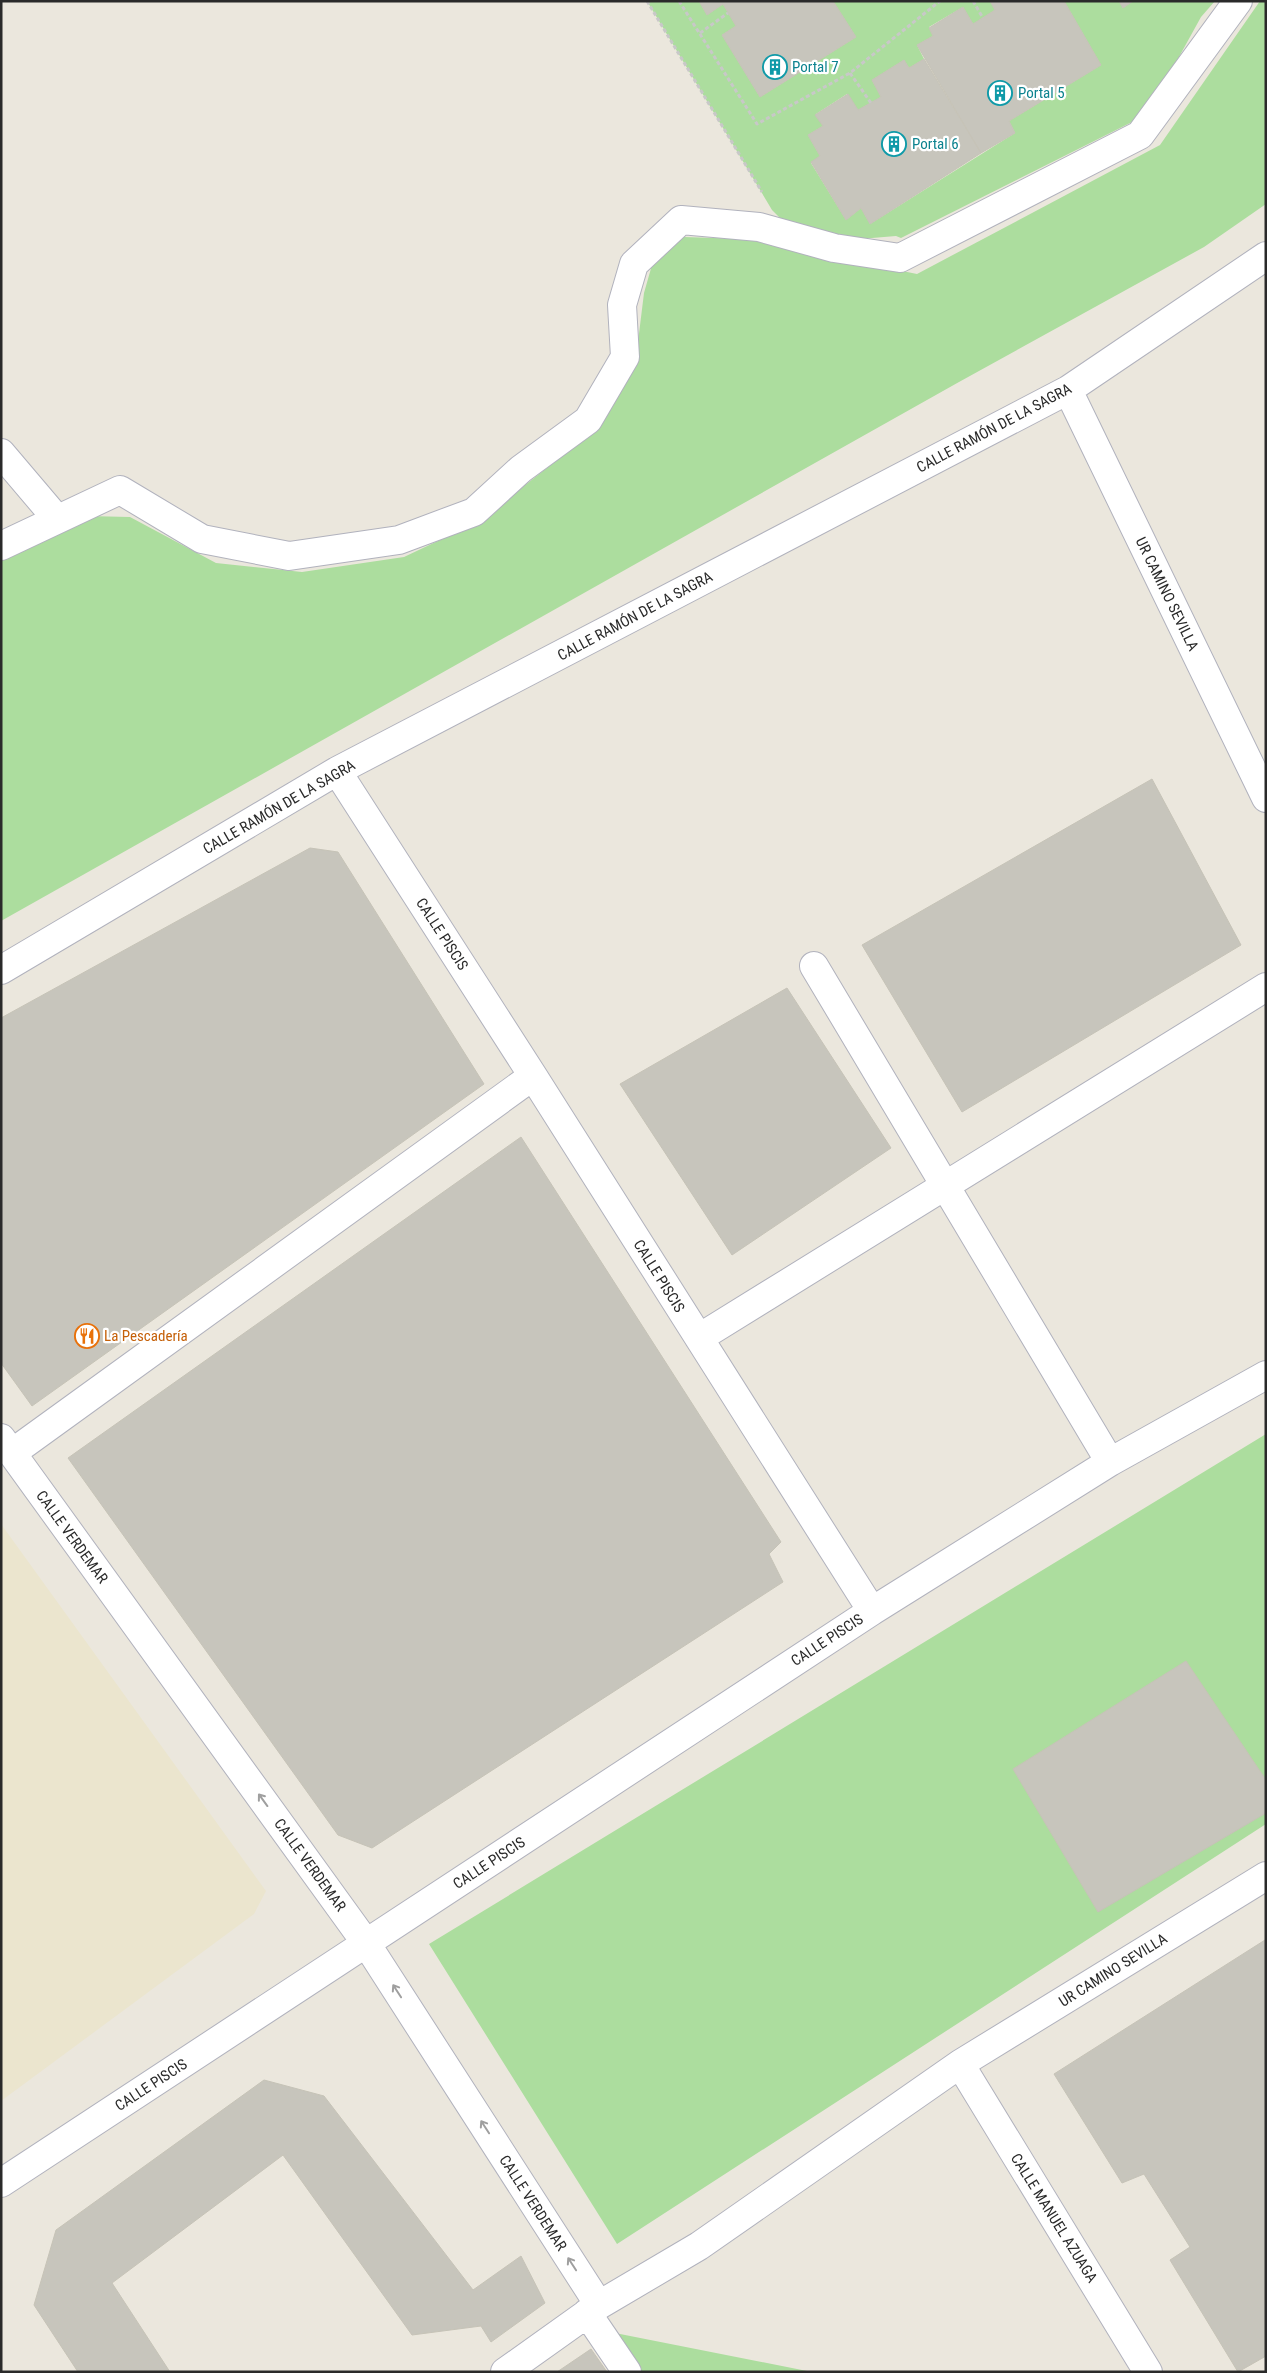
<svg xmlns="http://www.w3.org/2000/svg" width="1267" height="2373" font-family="'Roboto Condensed',sans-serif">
<rect width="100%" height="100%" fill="#ebe7dd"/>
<path fill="#ebe5ce" d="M 1,1524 L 266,1891 L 254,1914 L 1,2101 Z"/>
<path fill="#acdd9e" d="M 647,1 L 699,1 L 707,15 L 723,4 L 736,26 L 722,35 L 760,97 L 856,37 L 833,1 L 990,1 L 995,10 L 973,24 L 963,7 L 929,27 L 933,36 L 917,45 L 924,59 L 909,68 L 904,60 L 872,80 L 881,97 L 858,110 L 847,94 L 816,114 L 823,126 L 808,135 L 820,156 L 811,163 L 846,220 L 861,208 L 870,224 L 1015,133 L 1009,121 L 1101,65 L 1064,1 L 1119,1 L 1123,8 L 1133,1 L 1215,1 L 1201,17 L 1169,75 L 1138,119 L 901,238 L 896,236 L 848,240 L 800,238 L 772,210 Z
M 1260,1 L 1266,1 L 1266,204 L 1204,247 L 959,382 L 1,921 L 1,558 L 87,516 L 130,517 L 216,563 L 302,572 L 404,557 L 478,522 L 599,427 L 635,366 L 644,293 L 654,258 L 684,237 L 744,239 L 917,274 L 1160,145 Z
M 1266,1434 L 1266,1824 L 617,2244 L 429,1944 Z
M 615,2333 L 812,2372 L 642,2372 Z"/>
<path fill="#c7c5bc" stroke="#c6c3b7" d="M 699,1 L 833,1 L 856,37 L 760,97 L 722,35 L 736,26 L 723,4 L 707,15 Z
M 990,1 L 1064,1 L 1101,65 L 1009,121 L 1015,133 L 981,153 L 917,45 L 933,36 L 929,28 L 963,7 L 973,24 L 995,10 Z
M 1119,1 L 1133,1 L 1123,8 Z
M 924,59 L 981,153 L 870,224 L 861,208 L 846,220 L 811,162 L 820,156 L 808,135 L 823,126 L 815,115 L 848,94 L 858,110 L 881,97 L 872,80 L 904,60 L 909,68 Z
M 1152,779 L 1241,945 L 962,1112 L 862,945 Z
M 310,848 L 338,852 L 484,1084 L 32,1406 L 1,1363 L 1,1018 Z
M 787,988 L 891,1148 L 732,1255 L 620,1084 Z
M 521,1137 L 781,1542 L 769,1554 L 783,1582 L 372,1848 L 338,1835 L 68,1458 Z
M 1186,1661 L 1266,1780 L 1266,1813 L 1098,1912 L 1013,1769 Z
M 1265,1940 L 1266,2356 L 1238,2372 L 1170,2260 L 1190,2247 L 1144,2174 L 1122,2183 L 1054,2074 Z
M 264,2080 L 324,2096 L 473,2290 L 521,2256 L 545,2303 L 491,2342 L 481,2326 L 412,2335 L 283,2155 L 112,2283 L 170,2372 L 78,2372 L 34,2305 L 56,2230 Z
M 591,2349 L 607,2372 L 557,2372 Z"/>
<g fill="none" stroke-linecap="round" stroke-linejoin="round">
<defs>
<path id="minor" d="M 1068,390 L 1266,798
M 1,453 L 57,519
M 1,546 L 120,490 L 202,539 L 289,556 L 399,540 L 474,512 L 521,469 L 588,420 L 625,357 L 622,305 L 634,264 L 681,220 L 759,227 L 834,248 L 900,258 L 1140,135 L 1238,1
M 814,966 L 1110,1462
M 1,970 L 337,771 L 1068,390 L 1266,256
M 699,1338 L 1266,987
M 1,1438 L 366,1943 L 599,2305
M 12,1453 L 533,1076
M 872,1611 L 1110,1462 L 1266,1375
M 960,2064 L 1148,2372
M 1,2183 L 872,1611 L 533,1076 L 337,771
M 587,2313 L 627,2372
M 505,2372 L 599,2305 L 699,2246 L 960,2064 L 1266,1876"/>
</defs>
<use href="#minor" stroke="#b1b2bd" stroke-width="30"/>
<path stroke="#c8c8c8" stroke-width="3" stroke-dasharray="4 2.5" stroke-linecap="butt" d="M 647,1 L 762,192
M 679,1 L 757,124 L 850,73 L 940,1
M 973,1 L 983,18
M 700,33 L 728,13
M 850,73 L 871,103"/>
<use href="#minor" stroke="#fff" stroke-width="28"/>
</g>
<defs><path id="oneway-shaft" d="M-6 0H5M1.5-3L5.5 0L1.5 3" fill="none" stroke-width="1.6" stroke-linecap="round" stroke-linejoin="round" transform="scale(1.25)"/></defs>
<g stroke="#9f9f9f">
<use href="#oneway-shaft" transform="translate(263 1800) rotate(-126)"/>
<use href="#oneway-shaft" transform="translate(397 1991) rotate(-123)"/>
<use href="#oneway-shaft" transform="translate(485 2127) rotate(-123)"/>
<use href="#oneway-shaft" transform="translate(572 2264) rotate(-123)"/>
</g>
<defs>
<symbol id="building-ring" viewBox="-11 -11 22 22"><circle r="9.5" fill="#fff" stroke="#0f9aa8" stroke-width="1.5"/><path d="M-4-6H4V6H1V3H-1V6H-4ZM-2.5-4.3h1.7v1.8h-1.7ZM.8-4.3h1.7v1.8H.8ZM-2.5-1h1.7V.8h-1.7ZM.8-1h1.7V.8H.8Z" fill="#0f9aa8"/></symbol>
<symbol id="restaurant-ring" viewBox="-11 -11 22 22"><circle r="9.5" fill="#fff" stroke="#e8710a" stroke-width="1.5"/><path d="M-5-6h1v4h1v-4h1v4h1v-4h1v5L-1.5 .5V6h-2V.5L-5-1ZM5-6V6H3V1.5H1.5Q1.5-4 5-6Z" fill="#e8710a"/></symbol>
</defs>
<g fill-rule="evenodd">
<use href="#building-ring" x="761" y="53" width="28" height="28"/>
<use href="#building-ring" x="986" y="79" width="28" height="28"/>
<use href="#building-ring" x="880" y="130" width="28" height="28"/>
<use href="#restaurant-ring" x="73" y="1322" width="28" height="28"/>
</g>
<g text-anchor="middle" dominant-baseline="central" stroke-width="4.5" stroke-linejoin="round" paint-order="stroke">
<g font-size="15" fill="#0d838f" stroke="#fff" text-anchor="start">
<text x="792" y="67">Portal 7</text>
<text x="1018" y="93">Portal 5</text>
<text x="912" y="144">Portal 6</text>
</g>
<g font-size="15" fill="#2a2a2a" stroke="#fff">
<text transform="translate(994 428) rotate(-28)">CALLE RAMÓN DE LA SAGRA</text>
<text transform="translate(1167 594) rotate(64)">UR CAMINO SEVILLA</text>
<text transform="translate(635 616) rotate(-28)">CALLE RAMÓN DE LA SAGRA</text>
<text transform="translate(279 807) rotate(-30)">CALLE RAMÓN DE LA SAGRA</text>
<text transform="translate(442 934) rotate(57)">CALLE PISCIS</text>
<text transform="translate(659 1276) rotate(58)">CALLE PISCIS</text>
<text transform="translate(72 1537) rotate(54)">CALLE VERDEMAR</text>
<text transform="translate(827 1640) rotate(-33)">CALLE PISCIS</text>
<text transform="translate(489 1863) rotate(-33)">CALLE PISCIS</text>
<text transform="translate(310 1865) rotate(54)">CALLE VERDEMAR</text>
<text transform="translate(1113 1970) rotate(-32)">UR CAMINO SEVILLA</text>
<text transform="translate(151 2085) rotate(-33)">CALLE PISCIS</text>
<text transform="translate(533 2203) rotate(57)">CALLE VERDEMAR</text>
<text transform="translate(1054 2218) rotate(58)">CALLE MANUEL AZUAGA</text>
</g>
<g font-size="15" fill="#c56008" stroke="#fff" text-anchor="start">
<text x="104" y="1336">La Pescadería</text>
</g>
</g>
<rect width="1267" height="2373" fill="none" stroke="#2a2a2a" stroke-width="5"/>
</svg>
